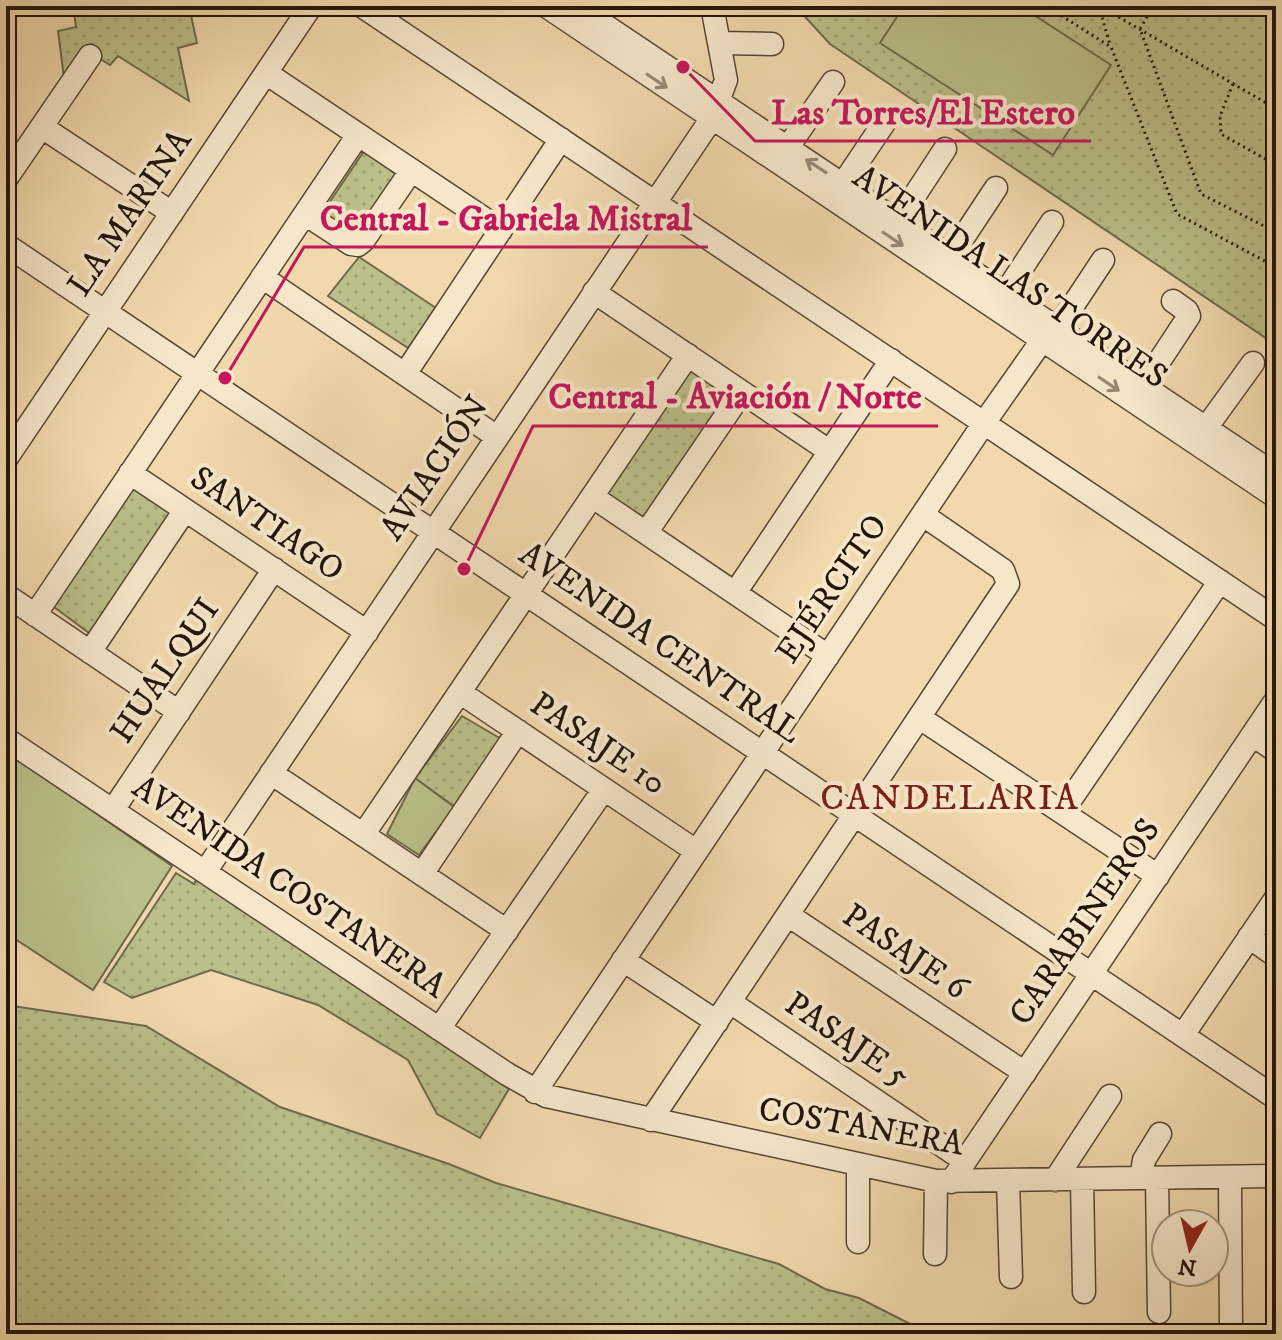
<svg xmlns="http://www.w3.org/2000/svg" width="1282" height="1340" font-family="'IM FELL DW Pica',serif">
<defs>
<pattern id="green-dots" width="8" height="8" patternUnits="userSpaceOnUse" patternTransform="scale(2)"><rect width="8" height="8" fill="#bbbf89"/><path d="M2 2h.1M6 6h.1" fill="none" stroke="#a0a375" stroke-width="1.8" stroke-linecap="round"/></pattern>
</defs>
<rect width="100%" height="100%" fill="#f1d9ad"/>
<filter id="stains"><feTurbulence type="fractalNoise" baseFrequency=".0025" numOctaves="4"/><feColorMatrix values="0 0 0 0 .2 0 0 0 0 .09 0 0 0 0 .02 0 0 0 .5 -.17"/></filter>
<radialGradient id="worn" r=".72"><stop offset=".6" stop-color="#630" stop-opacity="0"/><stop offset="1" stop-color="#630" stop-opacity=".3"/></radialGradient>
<path fill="url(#green-dots)" stroke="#6e6a4a" stroke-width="2" d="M 73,6 L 189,6 L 197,43 L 178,48 L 189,101 L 118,56 L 110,65 L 86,50 L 64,78 L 58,31 L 76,27 Z
M 1276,6 L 1276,345 L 830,44 L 796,7 Z
M 364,151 L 397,175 L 355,239 L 321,215 Z
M 359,257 L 436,308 L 408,348 L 328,296 Z
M 689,368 L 730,395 L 643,522 L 603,495 Z
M 132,484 L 175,512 L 89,633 L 54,607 Z
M 462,716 L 503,740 L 455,807 L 415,778 Z
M 176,873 L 194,884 L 197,878 L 509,1089 L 480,1138 L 437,1114 L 408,1060 L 318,1005 L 211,970 L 132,998 L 104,982 Z
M 6,1005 L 146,1026 L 280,1107 L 449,1164 L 496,1183 L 779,1264 L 825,1289 L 859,1298 L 930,1334 L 6,1334 Z"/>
<path fill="#bbbf89" stroke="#6e6a4a" stroke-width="2" d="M 904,6 L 1020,6 L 1111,65 L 1053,155 L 880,43 Z
M 6,751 L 172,866 L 93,990 L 6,933 Z
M 415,778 L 454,807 L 419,855 L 387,834 Z"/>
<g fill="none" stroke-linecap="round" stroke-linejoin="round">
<defs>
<path id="minor" d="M 362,6 L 1276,619
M 546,6 L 1276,497
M 576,6 L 1276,475
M 720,43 L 772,44
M 266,73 L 501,230
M 42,127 L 172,213
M 788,147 L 833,82
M 6,179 L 90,56
M 843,184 L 888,117
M 305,214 L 351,244 L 358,245 L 363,241 L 411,171
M 898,221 L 945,149
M 6,245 L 1276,1098
M 951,256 L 996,188
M 262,277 L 497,437
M 594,292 L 829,451
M 1006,292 L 1052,222
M 405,374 L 561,139
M 1143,386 L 1189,316 L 1187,311 L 1173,301
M 1206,428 L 1253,363
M 6,459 L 311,6
M 130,473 L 367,632
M 593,497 L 828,656
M 646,533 L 742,392
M 735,593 L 891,360
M 6,595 L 179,712
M 35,615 L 358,135
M 90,652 L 185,510
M 461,693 L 696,851
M 920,718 L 1158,876
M 1253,735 L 1276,751
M 6,739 L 507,1074 L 546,1096 L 936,1181 L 1276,1176
M 271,773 L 507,931
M 113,810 L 274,569
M 1062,812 L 1220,581
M 363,835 L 688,355
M 205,872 L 712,118 L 726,80 L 712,6
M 422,874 L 518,731
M 788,915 L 1025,1073
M 1249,937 L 1276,956
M 623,960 L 717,1022
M 730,1002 L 965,1161
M 439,1029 L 604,789
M 1183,1035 L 1276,898
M 535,1092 L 984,423 L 1043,339 L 1058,328 L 1103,260
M 651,1120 L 1008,584 L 1003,570 L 923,515
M 858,1166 L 858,1242
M 1230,1177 L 1231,1334
M 1141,1178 L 1144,1160 L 1160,1134
M 1157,1178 L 1159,1312
M 1082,1179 L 1084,1292
M 1055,1180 L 1110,1096
M 1008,1181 L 1011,1277
M 951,1182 L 1276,700
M 935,1254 L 936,1181"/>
</defs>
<use href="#minor" stroke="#564634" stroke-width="25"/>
<path stroke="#22150c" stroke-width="3" stroke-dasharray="2 4" stroke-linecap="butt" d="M 1046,6 L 1111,47 L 1177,214 L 1276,267
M 1099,6 L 1110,45
M 1101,6 L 1117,16
M 1115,6 L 1117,16 L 1273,107
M 1153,6 L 1140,29 L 1201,194 L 1276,232
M 1233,84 L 1220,116 L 1221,134 L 1276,165"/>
<use href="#minor" stroke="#f6e6ca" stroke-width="22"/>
</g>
<defs><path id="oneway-shaft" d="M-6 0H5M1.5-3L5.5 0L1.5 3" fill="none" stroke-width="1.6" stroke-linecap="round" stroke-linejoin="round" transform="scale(2)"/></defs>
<g stroke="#978874">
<use href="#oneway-shaft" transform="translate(657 81) rotate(34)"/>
<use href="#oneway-shaft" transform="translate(816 166) rotate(-147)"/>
<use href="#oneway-shaft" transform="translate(893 239) rotate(34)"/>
<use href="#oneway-shaft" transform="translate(1109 384) rotate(34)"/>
</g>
<g text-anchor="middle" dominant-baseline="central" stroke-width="8" stroke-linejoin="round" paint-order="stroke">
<g font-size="34" fill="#22150c" stroke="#f6e6ca">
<text transform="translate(130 213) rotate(-56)">LA MARINA</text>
<text transform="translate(1010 277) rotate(34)">AVENIDA LAS TORRES</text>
<text transform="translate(435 468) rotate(-56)">AVIACIÓN</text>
<text transform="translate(267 524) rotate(34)">SANTIAGO</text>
<text transform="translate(832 589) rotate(-56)">EJÉRCITO</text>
<text transform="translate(660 643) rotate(34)">AVENIDA CENTRAL</text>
<text transform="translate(165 671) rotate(-56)">HUALQUI</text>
<text transform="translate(598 744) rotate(34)">PASAJE 10</text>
<text transform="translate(289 887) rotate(34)">AVENIDA COSTANERA</text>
<text transform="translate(1085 922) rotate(-56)">CARABINEROS</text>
<text transform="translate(905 952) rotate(34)">PASAJE 6</text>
<text transform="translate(847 1040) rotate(34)">PASAJE 5</text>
<text transform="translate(861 1127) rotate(10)">COSTANERA</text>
</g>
<g font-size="36" letter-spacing="2" fill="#7a1f14" stroke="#f6e6ca">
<text x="950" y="798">CANDELARIA</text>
</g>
</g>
<path fill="none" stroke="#c2185b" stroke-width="3" d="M683 67L755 141H1091M225 378L304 247H708M464 569L533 426H938"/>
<g fill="#c2185b" stroke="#f6e6ca" stroke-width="3">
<circle cx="683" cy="67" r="8"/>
<circle cx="225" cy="378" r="8"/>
<circle cx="464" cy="569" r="8"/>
</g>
<g font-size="36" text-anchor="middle" font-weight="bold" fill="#c2185b" stroke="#f6e6ca" stroke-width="8" stroke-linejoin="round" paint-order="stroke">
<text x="923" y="124">Las Torres/El Estero</text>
<text x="506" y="230">Central - Gabriela Mistral</text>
<text x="735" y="408">Central - Aviación / Norte</text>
</g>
<rect width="1282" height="1340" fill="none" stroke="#f1d9ad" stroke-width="32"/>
<rect x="8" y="8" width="1266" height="1324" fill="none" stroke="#22150c" stroke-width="4"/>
<rect x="16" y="16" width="1250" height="1308" fill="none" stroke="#22150c" stroke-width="2"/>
<g transform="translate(1190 1248) rotate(188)"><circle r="38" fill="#f6e6ca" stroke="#a1927e" stroke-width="2"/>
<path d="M0-6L14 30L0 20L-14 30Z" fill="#8f2418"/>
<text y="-12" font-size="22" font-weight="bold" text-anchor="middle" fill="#22150c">N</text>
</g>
<rect width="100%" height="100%" filter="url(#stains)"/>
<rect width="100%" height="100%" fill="url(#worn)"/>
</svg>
